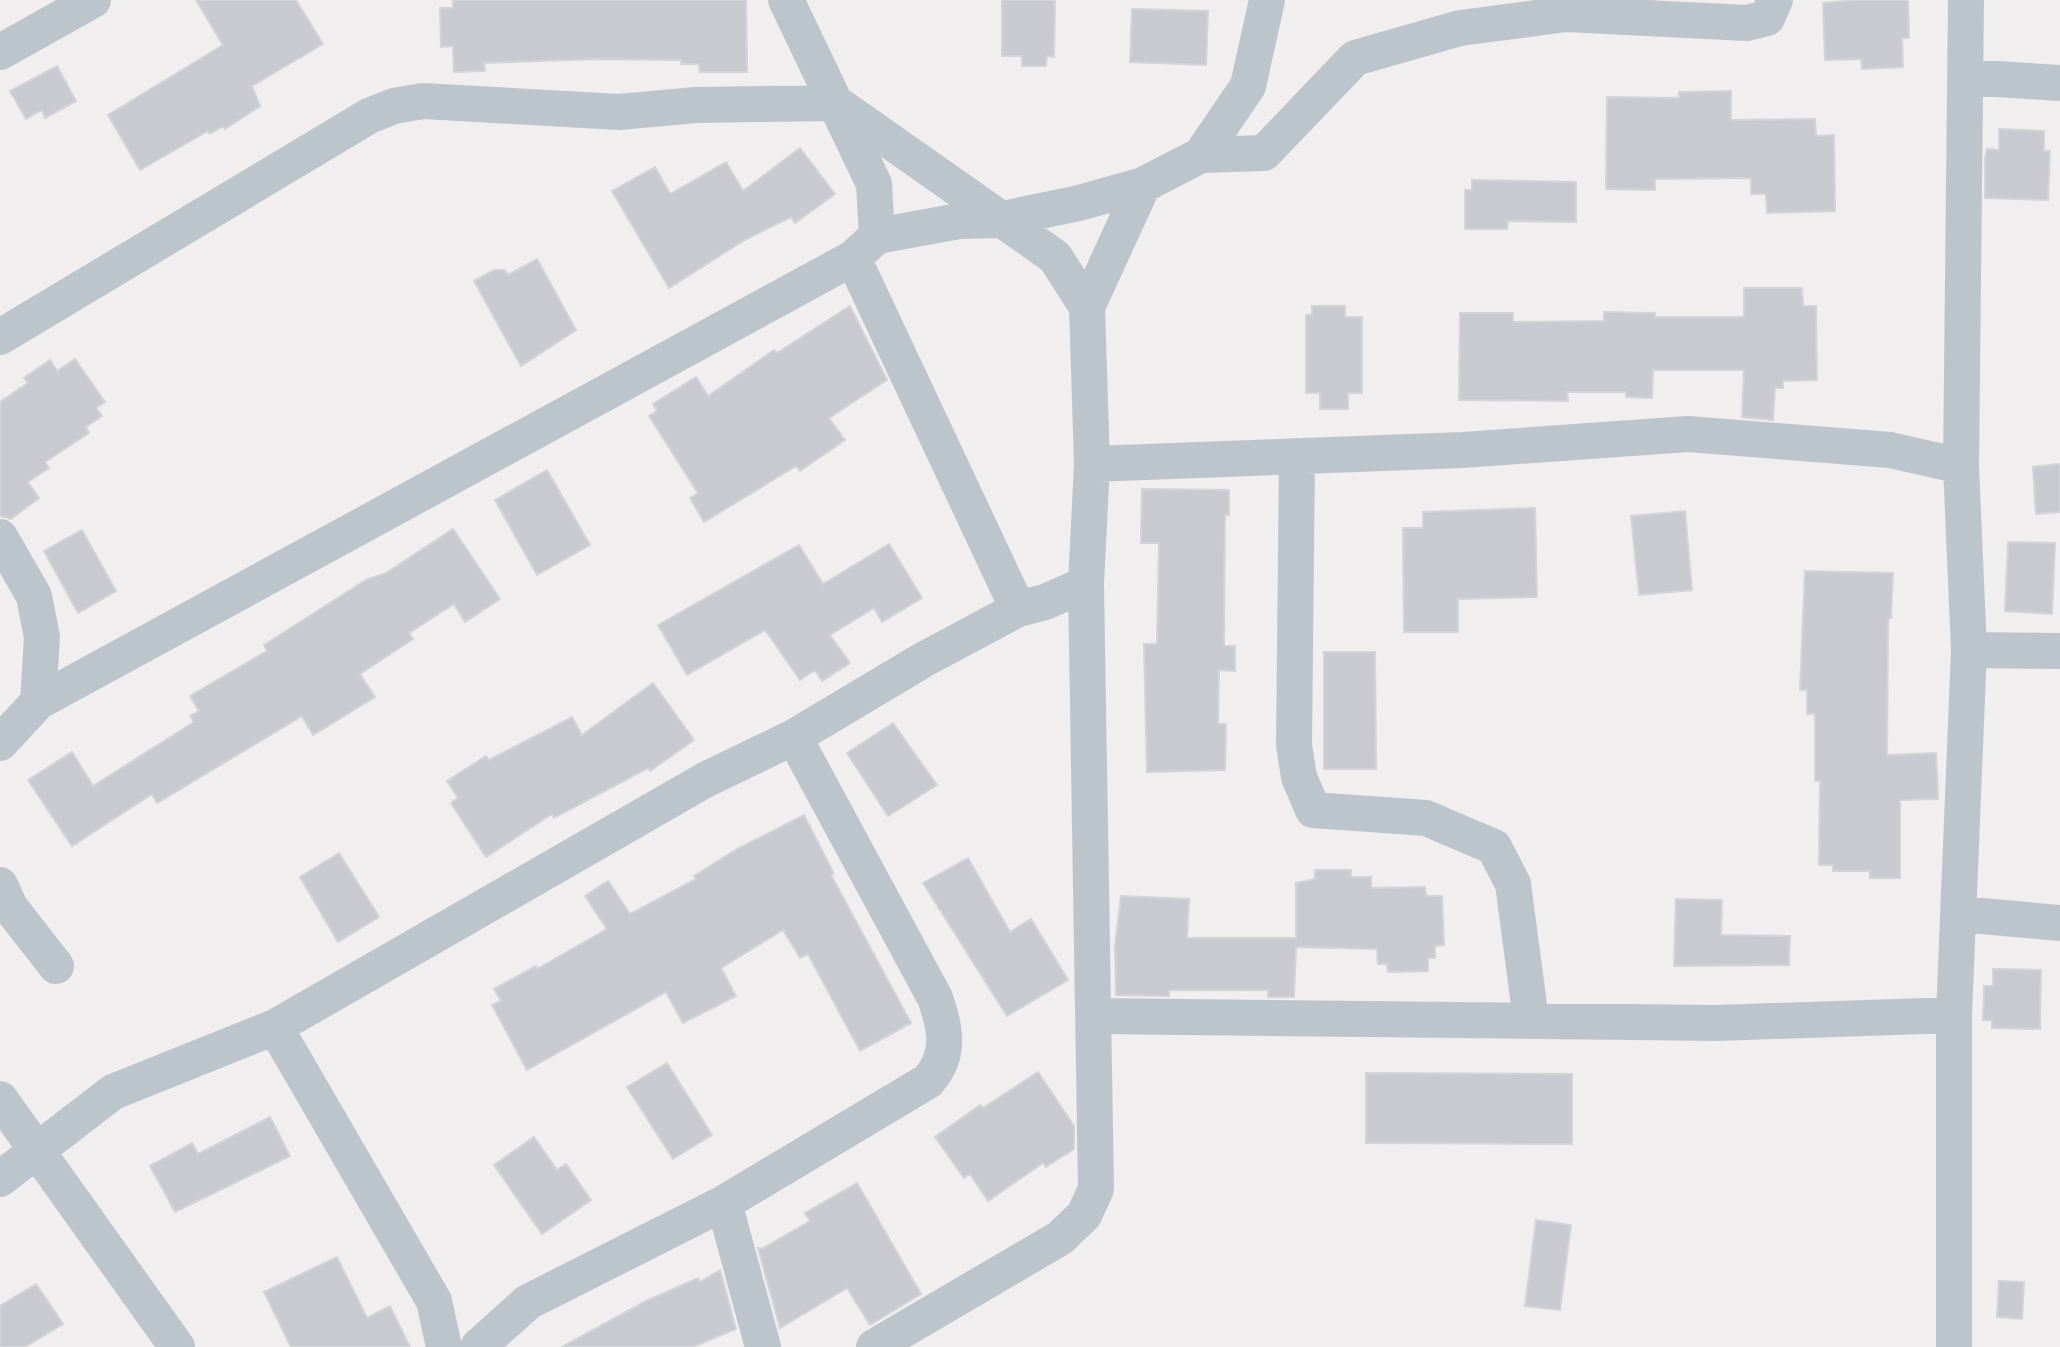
<svg xmlns="http://www.w3.org/2000/svg" width="2060" height="1347" font-family="'Source Sans 3',sans-serif">
<rect width="100%" height="100%" fill="#f0eeee"/>
<path fill="#c8cad0" stroke="#d2d4d9" stroke-width="2" d="M 196,0 L 296,0 L 323,44 L 252,86 L 260,106 L 225,129 L 223,126 L 210,134 L 208,131 L 140,170 L 108,115 L 223,45 Z
M 453,0 L 746,0 L 747,72 L 700,72 L 699,64 L 681,64 L 681,60 L 594,59 L 484,63 L 485,71 L 454,72 L 453,46 L 441,47 L 440,8 L 453,8 Z
M 1002,0 L 1055,0 L 1054,57 L 1047,56 L 1046,66 L 1022,66 L 1022,56 L 1002,56 Z
M 1856,0 L 1908,0 L 1909,38 L 1902,38 L 1903,67 L 1862,69 L 1861,59 L 1825,60 L 1823,3 Z
M 1132,9 L 1208,11 L 1206,65 L 1130,62 Z
M 57,66 L 76,101 L 45,118 L 42,110 L 26,119 L 10,91 Z
M 1731,91 L 1731,120 L 1815,119 L 1816,136 L 1834,135 L 1835,211 L 1767,213 L 1766,194 L 1751,194 L 1751,178 L 1655,179 L 1655,190 L 1606,189 L 1607,97 L 1679,98 L 1679,92 Z
M 1999,129 L 2044,131 L 2044,151 L 2050,151 L 2048,200 L 1985,198 L 1985,158 L 1987,149 L 1999,150 Z
M 800,148 L 835,194 L 795,223 L 791,217 L 743,241 L 669,288 L 612,191 L 655,167 L 670,194 L 726,162 L 743,191 Z
M 1472,180 L 1576,182 L 1576,222 L 1508,221 L 1507,229 L 1465,229 L 1465,190 L 1472,190 Z
M 537,259 L 576,330 L 521,366 L 474,281 L 494,270 L 505,270 L 508,275 Z
M 1744,288 L 1802,288 L 1803,306 L 1816,306 L 1817,380 L 1783,381 L 1783,388 L 1775,388 L 1773,420 L 1742,417 L 1744,370 L 1653,370 L 1652,398 L 1626,397 L 1626,392 L 1567,392 L 1568,401 L 1459,400 L 1460,313 L 1513,313 L 1513,322 L 1604,321 L 1604,312 L 1655,313 L 1655,317 L 1744,317 Z
M 850,306 L 887,380 L 829,418 L 845,440 L 800,471 L 796,466 L 704,522 L 690,498 L 698,493 L 649,416 L 657,411 L 653,404 L 696,377 L 708,396 L 774,350 L 777,353 Z
M 1312,306 L 1345,306 L 1345,317 L 1362,317 L 1362,393 L 1348,393 L 1348,409 L 1320,409 L 1320,393 L 1306,393 L 1306,315 L 1312,315 Z
M 75,359 L 105,402 L 96,408 L 102,416 L 86,427 L 89,433 L 45,462 L 49,468 L 28,482 L 39,498 L 11,519 L 0,516 L 0,402 L 28,383 L 24,378 L 50,360 L 57,371 Z
M 2060,464 L 2060,512 L 2036,514 L 2033,467 Z
M 547,470 L 590,545 L 537,575 L 495,500 Z
M 1142,489 L 1229,490 L 1229,515 L 1225,515 L 1224,646 L 1235,646 L 1235,671 L 1219,670 L 1218,724 L 1226,724 L 1225,770 L 1147,772 L 1144,644 L 1157,644 L 1159,543 L 1141,543 Z
M 1535,508 L 1537,597 L 1458,599 L 1458,632 L 1404,632 L 1403,528 L 1423,528 L 1423,512 Z
M 1685,511 L 1692,590 L 1639,595 L 1631,516 Z
M 453,529 L 500,599 L 465,622 L 454,604 L 409,633 L 413,639 L 360,674 L 375,697 L 313,735 L 302,716 L 157,803 L 152,794 L 72,846 L 28,780 L 72,752 L 93,786 L 194,722 L 190,716 L 199,711 L 190,696 L 267,651 L 264,645 L 366,580 L 386,573 Z
M 82,530 L 116,591 L 78,613 L 44,551 Z
M 2008,542 L 2055,543 L 2052,614 L 2005,611 Z
M 889,544 L 922,598 L 882,622 L 874,608 L 830,635 L 850,663 L 822,681 L 815,670 L 800,680 L 765,630 L 687,675 L 658,625 L 799,545 L 823,584 Z
M 1805,571 L 1893,573 L 1891,618 L 1888,618 L 1887,755 L 1936,753 L 1938,799 L 1900,800 L 1900,878 L 1870,878 L 1870,871 L 1833,871 L 1833,865 L 1819,865 L 1820,781 L 1815,781 L 1815,714 L 1807,714 L 1807,690 L 1800,690 Z
M 1324,652 L 1375,652 L 1376,769 L 1324,769 Z
M 653,683 L 694,740 L 650,771 L 648,768 L 554,818 L 552,814 L 486,857 L 451,803 L 458,798 L 447,781 L 486,756 L 489,760 L 572,717 L 582,735 Z
M 893,723 L 937,785 L 888,816 L 847,753 Z
M 804,815 L 834,874 L 831,875 L 911,1023 L 860,1051 L 808,954 L 800,958 L 783,930 L 721,968 L 736,996 L 683,1023 L 666,992 L 527,1070 L 492,1005 L 501,1001 L 494,989 L 536,966 L 537,969 L 607,929 L 585,896 L 608,881 L 630,914 L 696,879 L 694,876 L 737,849 Z
M 339,853 L 379,917 L 338,942 L 300,877 Z
M 968,858 L 1010,932 L 1031,919 L 1068,980 L 1007,1016 L 923,883 Z
M 1315,870 L 1351,870 L 1351,877 L 1371,877 L 1371,888 L 1425,887 L 1426,896 L 1442,896 L 1444,945 L 1435,946 L 1435,958 L 1428,958 L 1428,971 L 1388,972 L 1387,964 L 1378,964 L 1377,949 L 1296,947 L 1294,997 L 1268,997 L 1268,990 L 1169,990 L 1169,996 L 1116,995 L 1115,946 L 1121,896 L 1189,899 L 1187,938 L 1296,938 L 1296,883 L 1315,879 Z
M 1676,899 L 1722,900 L 1721,935 L 1790,936 L 1789,965 L 1674,966 Z
M 1993,969 L 2041,970 L 2040,1029 L 1992,1028 L 1992,1020 L 1983,1020 L 1984,986 L 1993,986 Z
M 667,1063 L 712,1135 L 673,1159 L 627,1087 Z
M 1038,1072 L 1074,1126 L 1074,1149 L 1046,1167 L 1043,1163 L 988,1201 L 970,1174 L 964,1178 L 935,1137 L 980,1105 L 983,1108 Z
M 1366,1073 L 1572,1074 L 1572,1144 L 1366,1143 Z
M 270,1117 L 290,1156 L 175,1212 L 150,1166 L 192,1143 L 198,1154 Z
M 534,1137 L 557,1170 L 566,1164 L 591,1200 L 542,1234 L 494,1165 Z
M 857,1183 L 921,1294 L 870,1325 L 847,1288 L 780,1328 L 758,1248 L 762,1249 L 810,1221 L 805,1213 Z
M 1536,1220 L 1571,1225 L 1560,1310 L 1525,1306 Z
M 337,1257 L 367,1318 L 390,1306 L 410,1347 L 291,1347 L 264,1292 Z
M 720,1270 L 736,1329 L 693,1347 L 562,1347 L 646,1301 L 698,1278 L 700,1282 Z
M 1999,1281 L 2024,1282 L 2022,1319 L 1997,1317 Z
M 36,1284 L 63,1324 L 25,1347 L 0,1347 L 0,1306 Z"/>
<g fill="none" stroke-linecap="round" stroke-linejoin="round">
<path stroke="#bdc5cc" stroke-width="36" d="M 0,52 L 93,0
M 1966,77 L 2060,83
M 1201,155 L 1264,153 L 1355,58 L 1460,28 L 1566,14 L 1747,23 L 1767,18 L 1775,0
M 877,236 L 959,221 L 998,220 L 1079,203 L 1143,185
M 853,258 L 1018,609
M 0,337 L 369,116 L 394,106 L 423,101 L 619,112 L 696,105 L 836,103 L 1055,257 L 1087,307
M 1297,456 L 1294,745 L 1299,777 L 1313,810 L 1426,818 L 1494,847 L 1513,884 L 1531,1020
M 1092,464 L 1463,450 L 1688,434 L 1890,450 L 1961,466
M 0,537 L 34,596 L 42,637 L 38,702
M 1969,650 L 2060,651
M 0,743 L 38,702 L 853,258 L 877,236 L 874,184 L 786,0
M 0,885 L 10,907 L 56,966
M 1959,914 L 2060,923
M 1094,1016 L 1716,1023 L 1954,1015
M 275,1027 L 434,1301 L 444,1347
M 0,1099 L 177,1347
M 0,1179 L 113,1092 L 275,1027 L 705,780 L 794,737 L 923,660 L 1018,609 L 1045,602 L 1086,584
M 724,1203 L 763,1347
M 478,1347 L 528,1302 L 724,1203 L 928,1081 C 951,1055 946,1029 935,998 L 794,737
M 874,1347 L 1060,1238 L 1084,1215 L 1096,1189 L 1086,584 L 1092,464 L 1087,307 L 1143,185 L 1201,155 L 1248,86 L 1267,0
M 1954,1347 L 1954,1015 L 1969,650 L 1961,466 L 1966,0"/>
</g>
</svg>
